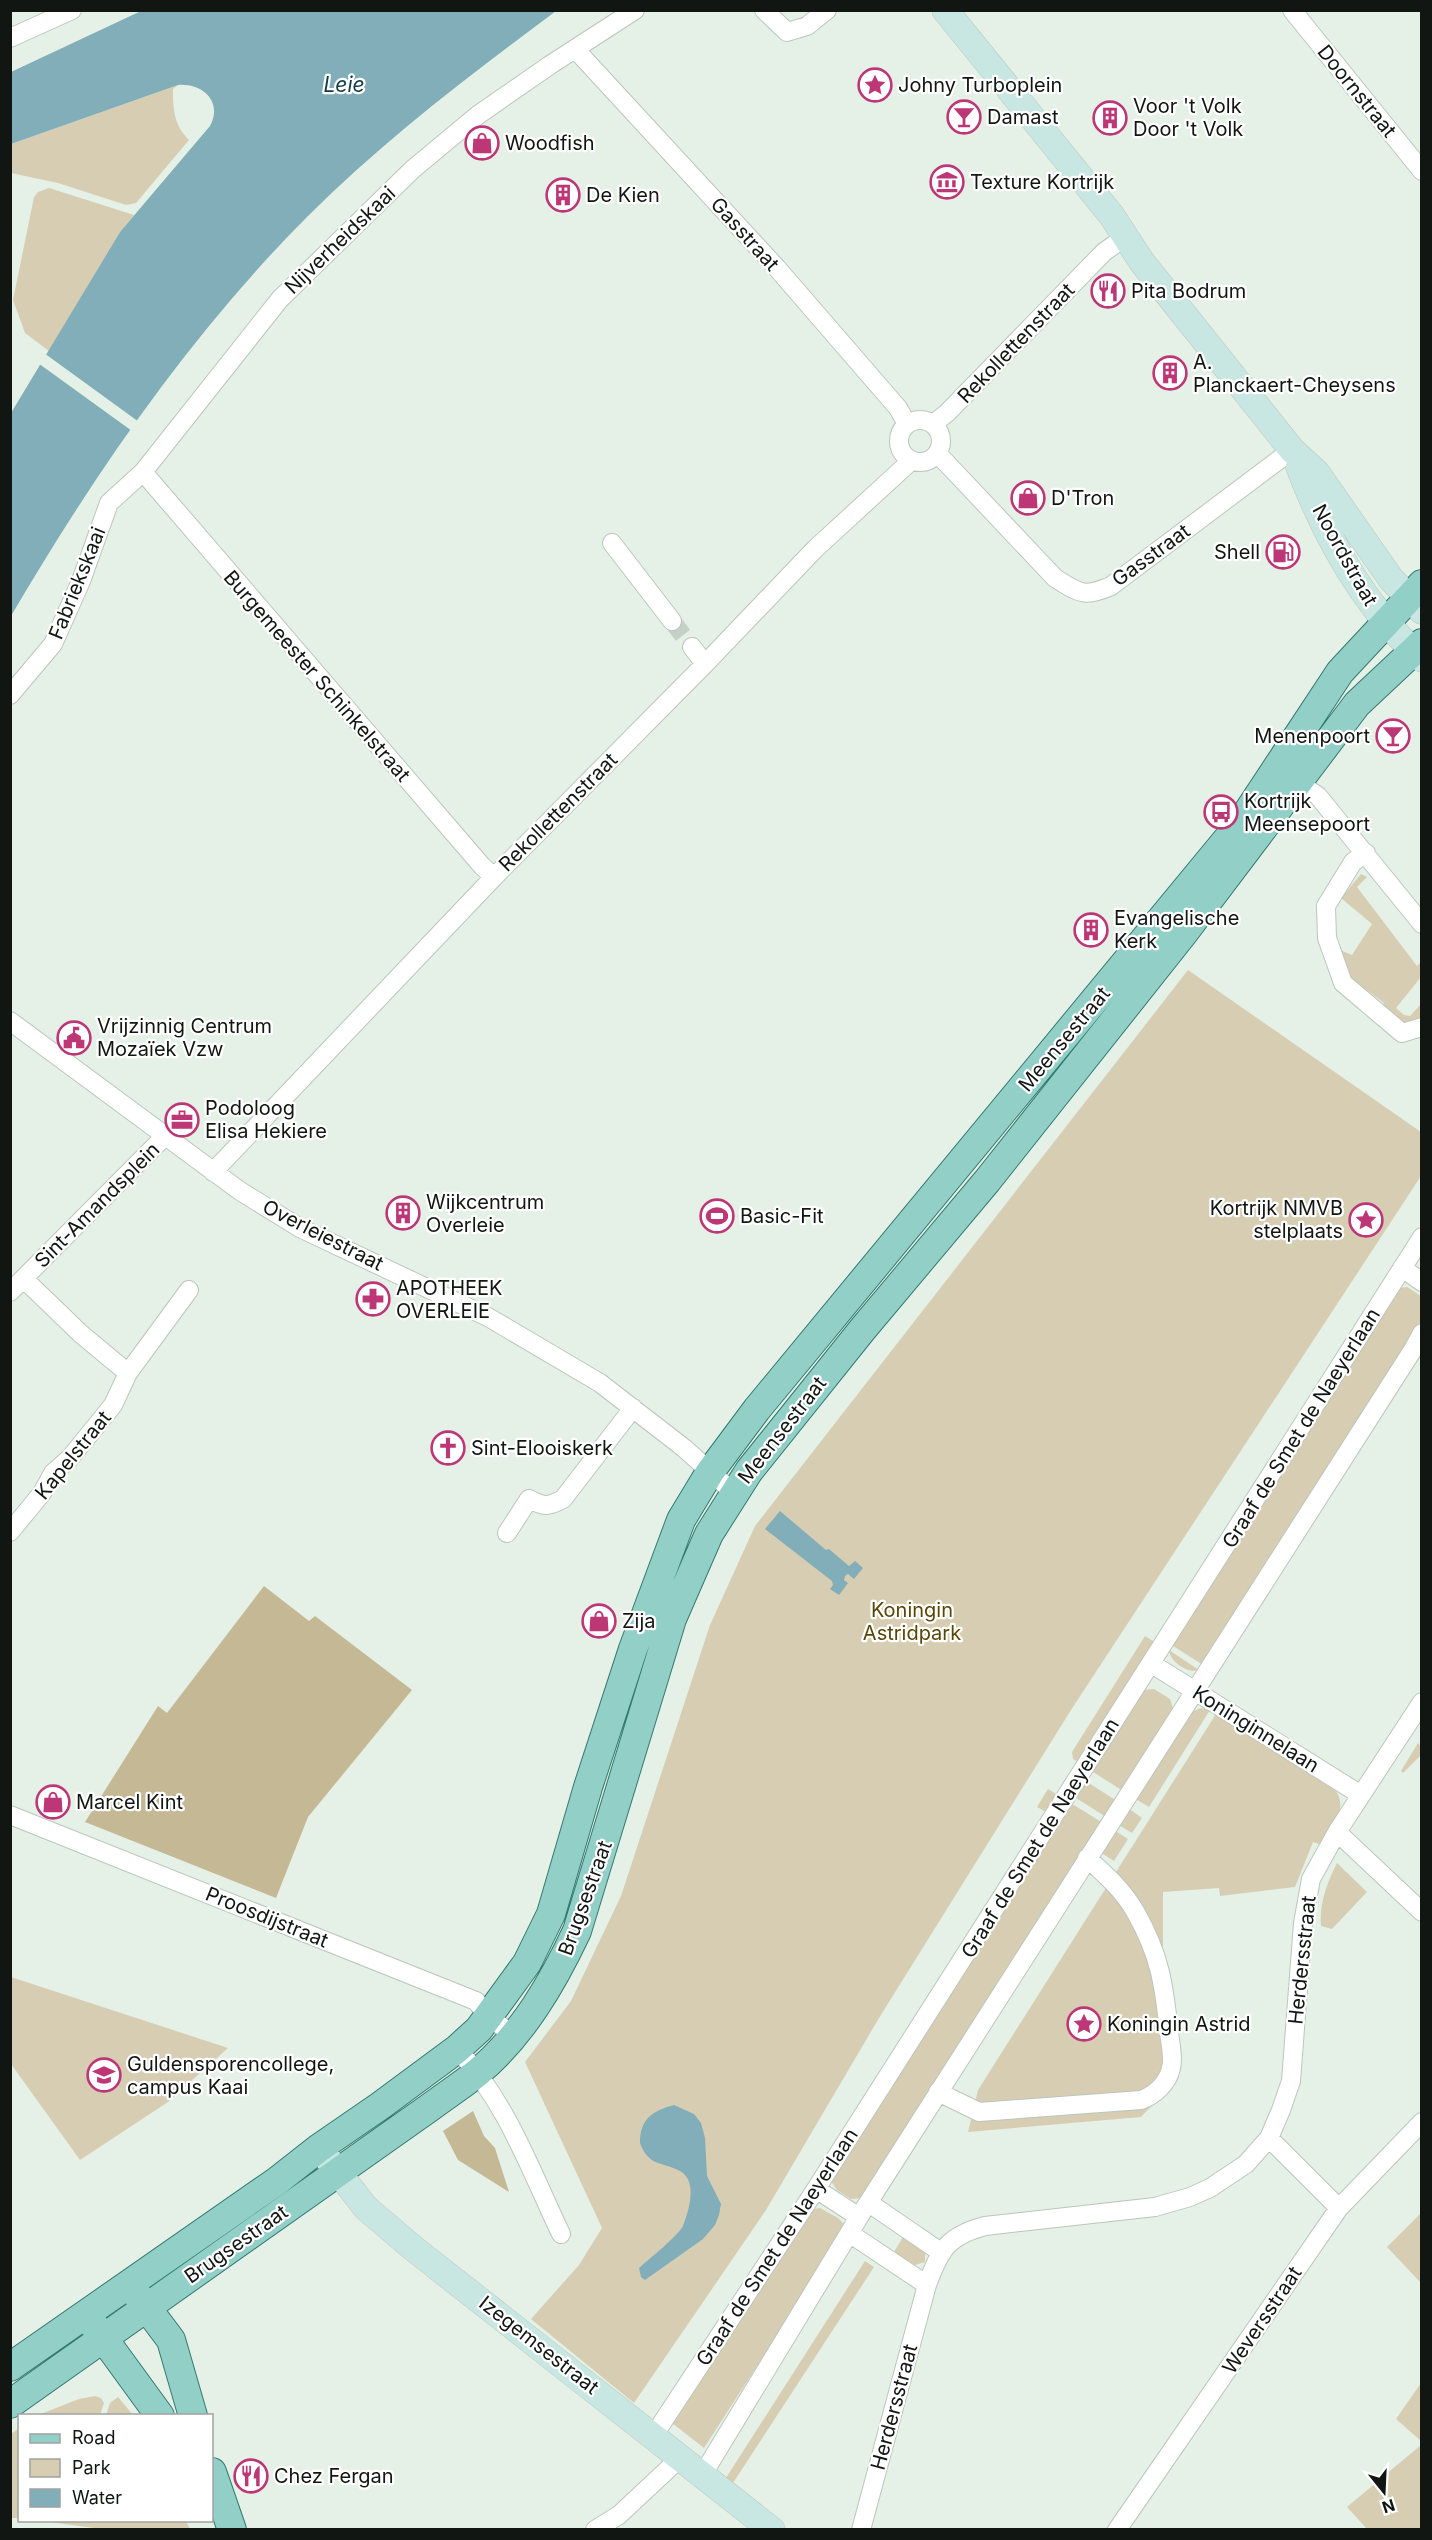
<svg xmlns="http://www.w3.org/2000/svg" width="1432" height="2540" font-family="Inter,sans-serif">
<rect width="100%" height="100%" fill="#e5f1e7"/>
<path fill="#d7cdb3" d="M 178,85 L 173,89 C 173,110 174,125 189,140 L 136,203 L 126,205 L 58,183 L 11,173 L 11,144 Z
M 49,188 L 134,215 L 120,232 L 49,351 L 25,333 L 13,300 L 34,197 L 38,192 Z
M 1361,874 L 1367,877 L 1357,887 L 1417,966 L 1421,962 L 1421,977 L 1396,1008 L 1404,1015 L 1410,1016 L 1421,1004 L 1421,1018 L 1416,1023 L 1402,1024 L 1380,1008 L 1384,1003 L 1341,970 L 1338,949 L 1352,955 L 1372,924 L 1341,898 Z
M 1188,970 L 1421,1132 L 1421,1176 L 1071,1710 L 879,2018 L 766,2210 L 634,2403 L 531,2319 L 579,2265 L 602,2228 L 525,2062 L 571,2001 L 621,1896 L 710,1625 L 755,1526 Z
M 1407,1287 L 1421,1296 L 1421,1322 L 1203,1665 L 1170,1644 L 1399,1288 Z
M 1145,1636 L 1156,1643 L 1080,1763 L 1073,1759 L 1072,1752 Z
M 1169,1650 L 1199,1670 C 1188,1674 1170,1662 1169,1650 Z
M 1154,1689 L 1170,1699 L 1173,1708 L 1123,1791 L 1090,1770 L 1143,1690 Z
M 1201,1708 L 1210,1710 L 1149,1807 L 1134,1798 L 1187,1714 Z
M 1216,1714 L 1336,1791 C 1349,1811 1330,1828 1319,1844 L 1313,1842 L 1295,1887 L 1220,1896 L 1219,1888 L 1163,1892 L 1163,1996 L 1170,2057 L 1156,2101 L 1141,2117 L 968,2132 L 978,2090 Z
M 1418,1743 L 1421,1747 L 1421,1755 L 1403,1773 L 1401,1771 Z
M 1084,1780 L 1117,1801 L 1106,1817 L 1073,1796 Z
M 1048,1789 L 1058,1795 L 1048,1813 L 1037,1807 Z
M 1069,1802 L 1103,1823 L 863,2198 L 851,2199 L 837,2190 L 831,2181 Z
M 1128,1808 L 1142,1818 L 1132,1833 L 1117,1824 Z
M 1114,1830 L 1128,1839 L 1114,1861 L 1100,1852 Z
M 1337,1863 L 1367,1892 L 1332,1929 L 1321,1926 C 1319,1904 1327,1883 1337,1863 Z
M 11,1977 L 228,2048 L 168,2102 L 80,2160 L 11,2064 Z
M 820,2208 L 838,2218 L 843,2223 L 842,2234 L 704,2448 L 672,2423 L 813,2209 Z
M 1421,2213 L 1421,2283 L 1387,2247 Z
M 903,2237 L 925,2252 L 925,2262 L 915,2265 L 894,2252 Z
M 865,2261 L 874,2267 L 731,2486 L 724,2481 Z
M 1421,2383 L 1421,2441 L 1396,2419 Z
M 95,2396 L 101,2398 L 104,2403 L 100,2415 L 38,2415 L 79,2399 Z
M 118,2397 L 133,2415 L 106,2415 L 110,2403 Z
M 19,2428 L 19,2518 L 10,2518 L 11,2434 Z
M 1421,2445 L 1421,2529 L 1367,2529 L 1347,2507 Z
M 42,2521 L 186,2521 L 190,2529 L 109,2530 Z"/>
<path fill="#c5b895" d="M 264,1586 L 309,1621 L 315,1616 L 412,1690 L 308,1817 L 276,1898 L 85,1822 L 158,1706 L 167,1713 Z
M 473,2111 L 484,2136 L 495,2148 L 509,2192 L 458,2160 L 443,2131 Z"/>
<path fill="#81aeb8" d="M 141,11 L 556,11 C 470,75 384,140 308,216 C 190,334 95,473 11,616 L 11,413 L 120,232 L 210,126 C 223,102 203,83 178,85 L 11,144 L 11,72 Z
M 780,1511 L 826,1550 L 829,1549 L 849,1566 L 855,1561 L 863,1568 L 854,1579 L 848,1574 L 845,1576 L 844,1580 L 848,1583 L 839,1595 L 830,1589 L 833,1585 L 832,1581 L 765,1529 Z
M 674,2105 L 694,2114 L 701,2123 L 705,2138 L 707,2176 L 721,2204 L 719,2215 L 715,2225 L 703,2239 L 645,2280 L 641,2277 L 639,2268 C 649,2259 678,2236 683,2226 C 689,2210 698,2181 680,2171 C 661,2161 649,2167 640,2143 C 640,2119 652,2111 674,2105 Z"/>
<path fill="#e5f1e7" d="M 44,353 L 139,422 L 132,431 L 38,363 Z"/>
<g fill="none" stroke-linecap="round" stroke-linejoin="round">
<path stroke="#c5d0c7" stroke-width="18" stroke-dasharray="18 9" stroke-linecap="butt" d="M 672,621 L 692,647"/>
<defs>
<path id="street" d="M 764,10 L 787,32 L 807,26 L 827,10
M 1292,10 L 1422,171
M 10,38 L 72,10
M 576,50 L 776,267 L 898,408 L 907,424
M899 441a21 21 0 1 1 42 0a21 21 0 1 1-42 0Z
M 933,424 L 947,413 L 1104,252 L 1125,237
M 937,453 L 1055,578 C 1079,593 1084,598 1111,586 L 1292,450
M 143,472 L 482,866 L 494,877
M 612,543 L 672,621
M 692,647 L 705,664
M 10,695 L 53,644 L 81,581 L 109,503 L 143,472 L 280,299 L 413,169 L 478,115 L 550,65 L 635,10
M 1298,782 L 1318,796 L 1422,924
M 1366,853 L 1353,862 L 1326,906 L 1327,938 L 1343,983 L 1402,1033 L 1422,1027
M 10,1021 L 240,1191 L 300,1228 L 488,1317 L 600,1383 L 684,1448 L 734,1493
M 213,1172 L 494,877 L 705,664 L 815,549 L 912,460
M 1402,1268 L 1422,1282
M 24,1279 L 81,1334 L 128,1373 L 189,1290
M 10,1292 L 165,1136
M 10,1532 L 42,1493 L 53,1473 L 70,1458 L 113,1405 L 128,1373
M 507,1533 L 529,1499 C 544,1507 548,1507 563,1499 L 633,1408
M 1152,1664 L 1361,1795
M 10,1815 L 476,2001 L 488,2016 L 513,2035
M 1337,1832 L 1422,1912
M 457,2049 C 506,2101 531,2171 561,2234
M 938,2092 L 979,2112 L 1141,2100 C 1155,2095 1168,2083 1171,2068 C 1174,2057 1170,2043 1169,2032 C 1164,1985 1160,1955 1136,1913 C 1124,1891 1106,1875 1087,1858
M 1269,2138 L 1339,2208
M 816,2189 L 859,2217
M 869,2203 L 942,2253
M 849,2233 L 927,2285
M 654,2435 L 816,2189 L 1422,1237
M 703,2474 L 859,2217 L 1414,1348 L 1422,1333
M 595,2530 L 619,2515 L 681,2457
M 861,2530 L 927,2285 C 940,2250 947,2236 985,2226 L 1155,2207 L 1190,2197 L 1210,2188 L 1246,2164 L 1269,2138 L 1281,2110 L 1291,2081 L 1303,1923 L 1311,1879 L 1337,1832 L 1422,1702
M 1117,2530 L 1339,2208 L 1422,2122"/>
<path id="secondary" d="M 945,10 L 1112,216 L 1142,262 L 1292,450 L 1317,473 L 1391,579 L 1422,611
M 1299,467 C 1326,538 1365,608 1422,659
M 319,2148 L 366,2208 L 413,2248 L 772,2530"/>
<path id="primary" d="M 135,2292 L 171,2340 L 193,2416
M 93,2324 L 160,2416
M 10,2367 L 277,2181 L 319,2148 L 380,2106 L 457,2049 L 479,2029 L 527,1963 L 551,1914 L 588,1787 L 633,1649 L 681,1520 L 710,1472 L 757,1409 L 1239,825 L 1340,672 L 1422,584
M 10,2404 L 429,2108 C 445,2096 462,2085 477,2073 C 522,2036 553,1982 577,1931 L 672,1619 L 709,1534 L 749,1471 L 862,1330 L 987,1181 L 1183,934 L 1357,704 L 1422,643
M 212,2472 L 232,2530"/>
</defs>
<use href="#street" stroke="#bac6bc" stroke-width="20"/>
<use href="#secondary" stroke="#bac6bc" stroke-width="27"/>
<use href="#primary" stroke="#34796f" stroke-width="30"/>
<use href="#street" stroke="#fff" stroke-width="18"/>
<use href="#secondary" stroke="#c8e7e3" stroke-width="26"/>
<use href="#primary" stroke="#91cfc7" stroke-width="28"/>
</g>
<defs>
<symbol id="sight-ring" viewBox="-11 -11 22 22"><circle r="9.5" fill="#fff" stroke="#bd3676" stroke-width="1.5"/><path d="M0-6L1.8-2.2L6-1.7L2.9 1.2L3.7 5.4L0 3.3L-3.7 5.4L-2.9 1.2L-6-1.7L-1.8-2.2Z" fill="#bd3676"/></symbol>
<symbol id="bar-ring" viewBox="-11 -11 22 22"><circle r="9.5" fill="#fff" stroke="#bd3676" stroke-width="1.5"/><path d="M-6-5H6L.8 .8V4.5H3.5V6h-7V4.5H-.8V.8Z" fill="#bd3676"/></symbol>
<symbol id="building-ring" viewBox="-11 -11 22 22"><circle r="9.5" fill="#fff" stroke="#bd3676" stroke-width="1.5"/><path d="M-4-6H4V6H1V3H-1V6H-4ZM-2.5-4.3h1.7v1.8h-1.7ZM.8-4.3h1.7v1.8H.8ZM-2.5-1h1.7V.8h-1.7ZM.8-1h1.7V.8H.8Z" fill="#bd3676"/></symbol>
<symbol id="shop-ring" viewBox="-11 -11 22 22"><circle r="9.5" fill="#fff" stroke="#bd3676" stroke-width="1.5"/><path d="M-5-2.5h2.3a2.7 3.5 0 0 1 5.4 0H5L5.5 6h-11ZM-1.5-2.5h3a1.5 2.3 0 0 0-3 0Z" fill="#bd3676"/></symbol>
<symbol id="museum-ring" viewBox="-11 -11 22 22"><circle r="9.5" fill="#fff" stroke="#bd3676" stroke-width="1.5"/><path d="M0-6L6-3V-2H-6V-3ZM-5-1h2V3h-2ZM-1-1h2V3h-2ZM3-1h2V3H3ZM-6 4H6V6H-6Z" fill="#bd3676"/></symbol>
<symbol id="restaurant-ring" viewBox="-11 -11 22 22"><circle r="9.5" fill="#fff" stroke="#bd3676" stroke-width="1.5"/><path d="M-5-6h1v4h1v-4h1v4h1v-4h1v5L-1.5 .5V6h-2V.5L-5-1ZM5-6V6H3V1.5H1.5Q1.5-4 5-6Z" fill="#bd3676"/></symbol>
<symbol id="fuel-ring" viewBox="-11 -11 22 22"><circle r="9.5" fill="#fff" stroke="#bd3676" stroke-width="1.5"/><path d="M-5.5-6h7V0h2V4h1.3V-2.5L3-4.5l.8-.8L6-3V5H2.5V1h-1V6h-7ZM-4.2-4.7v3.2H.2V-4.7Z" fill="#bd3676"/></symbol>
<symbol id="bus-ring" viewBox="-11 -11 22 22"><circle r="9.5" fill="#fff" stroke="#bd3676" stroke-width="1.5"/><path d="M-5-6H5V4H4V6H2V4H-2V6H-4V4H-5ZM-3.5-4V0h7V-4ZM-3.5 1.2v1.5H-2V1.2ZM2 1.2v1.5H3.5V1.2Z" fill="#bd3676"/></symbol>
<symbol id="civic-ring" viewBox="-11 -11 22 22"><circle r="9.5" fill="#fff" stroke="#bd3676" stroke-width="1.5"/><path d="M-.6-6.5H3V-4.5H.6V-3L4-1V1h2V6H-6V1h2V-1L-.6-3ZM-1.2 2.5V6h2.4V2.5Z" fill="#bd3676"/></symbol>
<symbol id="office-ring" viewBox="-11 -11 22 22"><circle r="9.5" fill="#fff" stroke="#bd3676" stroke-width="1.5"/><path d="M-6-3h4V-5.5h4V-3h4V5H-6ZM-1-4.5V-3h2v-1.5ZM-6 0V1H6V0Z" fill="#bd3676"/></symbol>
<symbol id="stadium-ring" viewBox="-11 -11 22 22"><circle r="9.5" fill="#fff" stroke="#bd3676" stroke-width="1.5"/><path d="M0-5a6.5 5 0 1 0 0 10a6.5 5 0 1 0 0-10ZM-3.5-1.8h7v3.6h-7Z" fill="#bd3676"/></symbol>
<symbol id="pharmacy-ring" viewBox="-11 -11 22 22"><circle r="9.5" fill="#fff" stroke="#bd3676" stroke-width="1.5"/><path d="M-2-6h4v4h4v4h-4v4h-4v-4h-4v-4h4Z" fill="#bd3676"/></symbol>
<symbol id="church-ring" viewBox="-11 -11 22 22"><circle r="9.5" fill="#fff" stroke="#bd3676" stroke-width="1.5"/><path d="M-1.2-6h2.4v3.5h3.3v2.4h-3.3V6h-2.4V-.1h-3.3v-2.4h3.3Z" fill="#bd3676"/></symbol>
<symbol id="school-ring" viewBox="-11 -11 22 22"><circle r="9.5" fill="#fff" stroke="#bd3676" stroke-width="1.5"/><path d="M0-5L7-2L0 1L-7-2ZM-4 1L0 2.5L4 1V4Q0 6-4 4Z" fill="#bd3676"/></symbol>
</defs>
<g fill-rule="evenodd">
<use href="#sight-ring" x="856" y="66" width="38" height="38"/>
<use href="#bar-ring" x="945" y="98" width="38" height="38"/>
<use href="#building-ring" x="1091" y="99" width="38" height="38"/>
<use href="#shop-ring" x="463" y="124" width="38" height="38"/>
<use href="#museum-ring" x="928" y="163" width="38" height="38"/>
<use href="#building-ring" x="544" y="176" width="38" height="38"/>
<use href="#restaurant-ring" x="1089" y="272" width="38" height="38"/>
<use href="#building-ring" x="1151" y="354" width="38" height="38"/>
<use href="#shop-ring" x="1009" y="479" width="38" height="38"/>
<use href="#fuel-ring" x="1264" y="533" width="38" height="38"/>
<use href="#bar-ring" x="1374" y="717" width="38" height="38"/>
<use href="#bus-ring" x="1202" y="793" width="38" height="38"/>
<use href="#building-ring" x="1072" y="911" width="38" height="38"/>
<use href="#civic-ring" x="55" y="1019" width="38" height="38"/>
<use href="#office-ring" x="163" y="1101" width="38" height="38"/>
<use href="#building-ring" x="384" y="1194" width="38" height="38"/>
<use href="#stadium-ring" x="698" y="1197" width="38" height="38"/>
<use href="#sight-ring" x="1347" y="1201" width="38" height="38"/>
<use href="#pharmacy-ring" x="354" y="1280" width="38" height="38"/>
<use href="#church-ring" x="429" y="1429" width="38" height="38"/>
<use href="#shop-ring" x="580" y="1602" width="38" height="38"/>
<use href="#shop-ring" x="34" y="1783" width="38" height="38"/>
<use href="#sight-ring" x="1065" y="2005" width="38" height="38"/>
<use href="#school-ring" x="85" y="2056" width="38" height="38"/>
<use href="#restaurant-ring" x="232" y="2457" width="38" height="38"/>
</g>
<g text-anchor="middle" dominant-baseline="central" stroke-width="4.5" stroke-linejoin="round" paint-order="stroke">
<g font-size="20" fill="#121613" stroke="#fff" text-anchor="start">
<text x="898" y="85">Johny Turboplein</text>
<text x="1133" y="106">Voor 't Volk<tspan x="1133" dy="23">Door 't Volk</tspan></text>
<text x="987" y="117">Damast</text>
<text x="505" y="143">Woodfish</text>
<text x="970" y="182">Texture Kortrijk</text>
<text x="586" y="195">De Kien</text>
<text x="1131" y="291">Pita Bodrum</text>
<text x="1193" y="362">A.<tspan x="1193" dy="23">Planckaert-Cheysens</tspan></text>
<text x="1051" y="498">D'Tron</text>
<text x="1260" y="552" text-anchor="end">Shell</text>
<text x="1370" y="736" text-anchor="end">Menenpoort</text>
<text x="1244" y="801">Kortrijk<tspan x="1244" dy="23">Meensepoort</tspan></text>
<text x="1114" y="918">Evangelische<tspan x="1114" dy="23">Kerk</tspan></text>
<text x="97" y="1026">Vrijzinnig Centrum<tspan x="97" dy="23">Mozaïek Vzw</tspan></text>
<text x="205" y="1108">Podoloog<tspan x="205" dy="23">Elisa Hekiere</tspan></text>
<text x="426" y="1202">Wijkcentrum<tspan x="426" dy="23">Overleie</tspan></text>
<text x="1343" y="1208" text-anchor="end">Kortrijk NMVB<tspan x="1343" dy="23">stelplaats</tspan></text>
<text x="740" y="1216">Basic-Fit</text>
<text x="396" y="1288">APOTHEEK<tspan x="396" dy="23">OVERLEIE</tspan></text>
<text x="471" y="1448">Sint-Elooiskerk</text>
<text x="622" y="1621">Zija</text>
<text x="76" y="1802">Marcel Kint</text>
<text x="1107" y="2024">Koningin Astrid</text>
<text x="127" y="2064">Guldensporencollege,<tspan x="127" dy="23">campus Kaai</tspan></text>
<text x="274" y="2476">Chez Fergan</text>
</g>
<g font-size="20" fill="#121613" stroke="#fff">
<text transform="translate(1357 91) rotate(51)">Doornstraat</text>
<text transform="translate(745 234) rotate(48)">Gasstraat</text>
<text transform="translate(340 240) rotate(-44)">Nijverheidskaai</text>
<text transform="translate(1016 343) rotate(-46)">Rekollettenstraat</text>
<text transform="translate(1151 555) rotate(-36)">Gasstraat</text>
<text transform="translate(1345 555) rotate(61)">Noordstraat</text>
<text transform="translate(77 583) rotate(-68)">Fabriekskaai</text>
<text transform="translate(317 676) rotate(49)">Burgemeester Schinkelstraat</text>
<text transform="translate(558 812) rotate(-45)">Rekollettenstraat</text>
<text transform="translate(1064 1039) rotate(-50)">Meensestraat</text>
<text transform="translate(97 1205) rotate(-45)">Sint-Amandsplein</text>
<text transform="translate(323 1235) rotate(27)">Overleiestraat</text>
<text transform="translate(1301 1428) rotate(-58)">Graaf de Smet de Naeyerlaan</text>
<text transform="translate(782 1430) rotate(-52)">Meensestraat</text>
<text transform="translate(73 1455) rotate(-51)">Kapelstraat</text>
<text transform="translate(1256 1729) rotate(32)">Koninginnelaan</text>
<text transform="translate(1040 1838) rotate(-58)">Graaf de Smet de Naeyerlaan</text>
<text transform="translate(585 1898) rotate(-70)">Brugsestraat</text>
<text transform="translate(267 1917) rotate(22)">Proosdijstraat</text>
<text transform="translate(1302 1960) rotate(-84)">Herdersstraat</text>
<text transform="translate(236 2244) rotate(-35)">Brugsestraat</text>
<text transform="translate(777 2247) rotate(-57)">Graaf de Smet de Naeyerlaan</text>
<text transform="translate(1262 2320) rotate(-56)">Weversstraat</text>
<text transform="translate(539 2345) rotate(38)">Izegemsestraat</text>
<text transform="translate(894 2407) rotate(-75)">Herdersstraat</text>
</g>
<g font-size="20" fill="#594605" stroke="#fff">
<text x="912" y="1610">Koningin<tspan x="912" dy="23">Astridpark</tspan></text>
</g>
<g font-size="21" font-style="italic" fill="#123c44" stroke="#fff">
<text x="344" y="84">Leie</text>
</g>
</g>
<rect width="1432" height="2540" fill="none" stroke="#121613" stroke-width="24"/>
<rect x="18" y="2414" width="195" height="108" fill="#ffffff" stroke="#a0a2a1" stroke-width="1.5"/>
<rect x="30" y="2434" width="30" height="9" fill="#91cfc7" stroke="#a0a2a1" stroke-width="1.5"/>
<text x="72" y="2444" font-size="18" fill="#121613">Road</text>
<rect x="30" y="2459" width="30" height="18" fill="#d7cdb3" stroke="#a0a2a1" stroke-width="1.5"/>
<text x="72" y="2474" font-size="18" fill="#121613">Park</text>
<rect x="30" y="2489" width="30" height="18" fill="#81aeb8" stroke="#a0a2a1" stroke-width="1.5"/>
<text x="72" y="2504" font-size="18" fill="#121613">Water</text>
<g transform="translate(1384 2492) rotate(162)" stroke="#ffffff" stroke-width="4.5" paint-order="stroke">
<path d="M0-4.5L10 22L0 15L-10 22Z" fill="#121613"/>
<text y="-9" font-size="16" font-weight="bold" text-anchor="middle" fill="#121613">N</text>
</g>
</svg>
